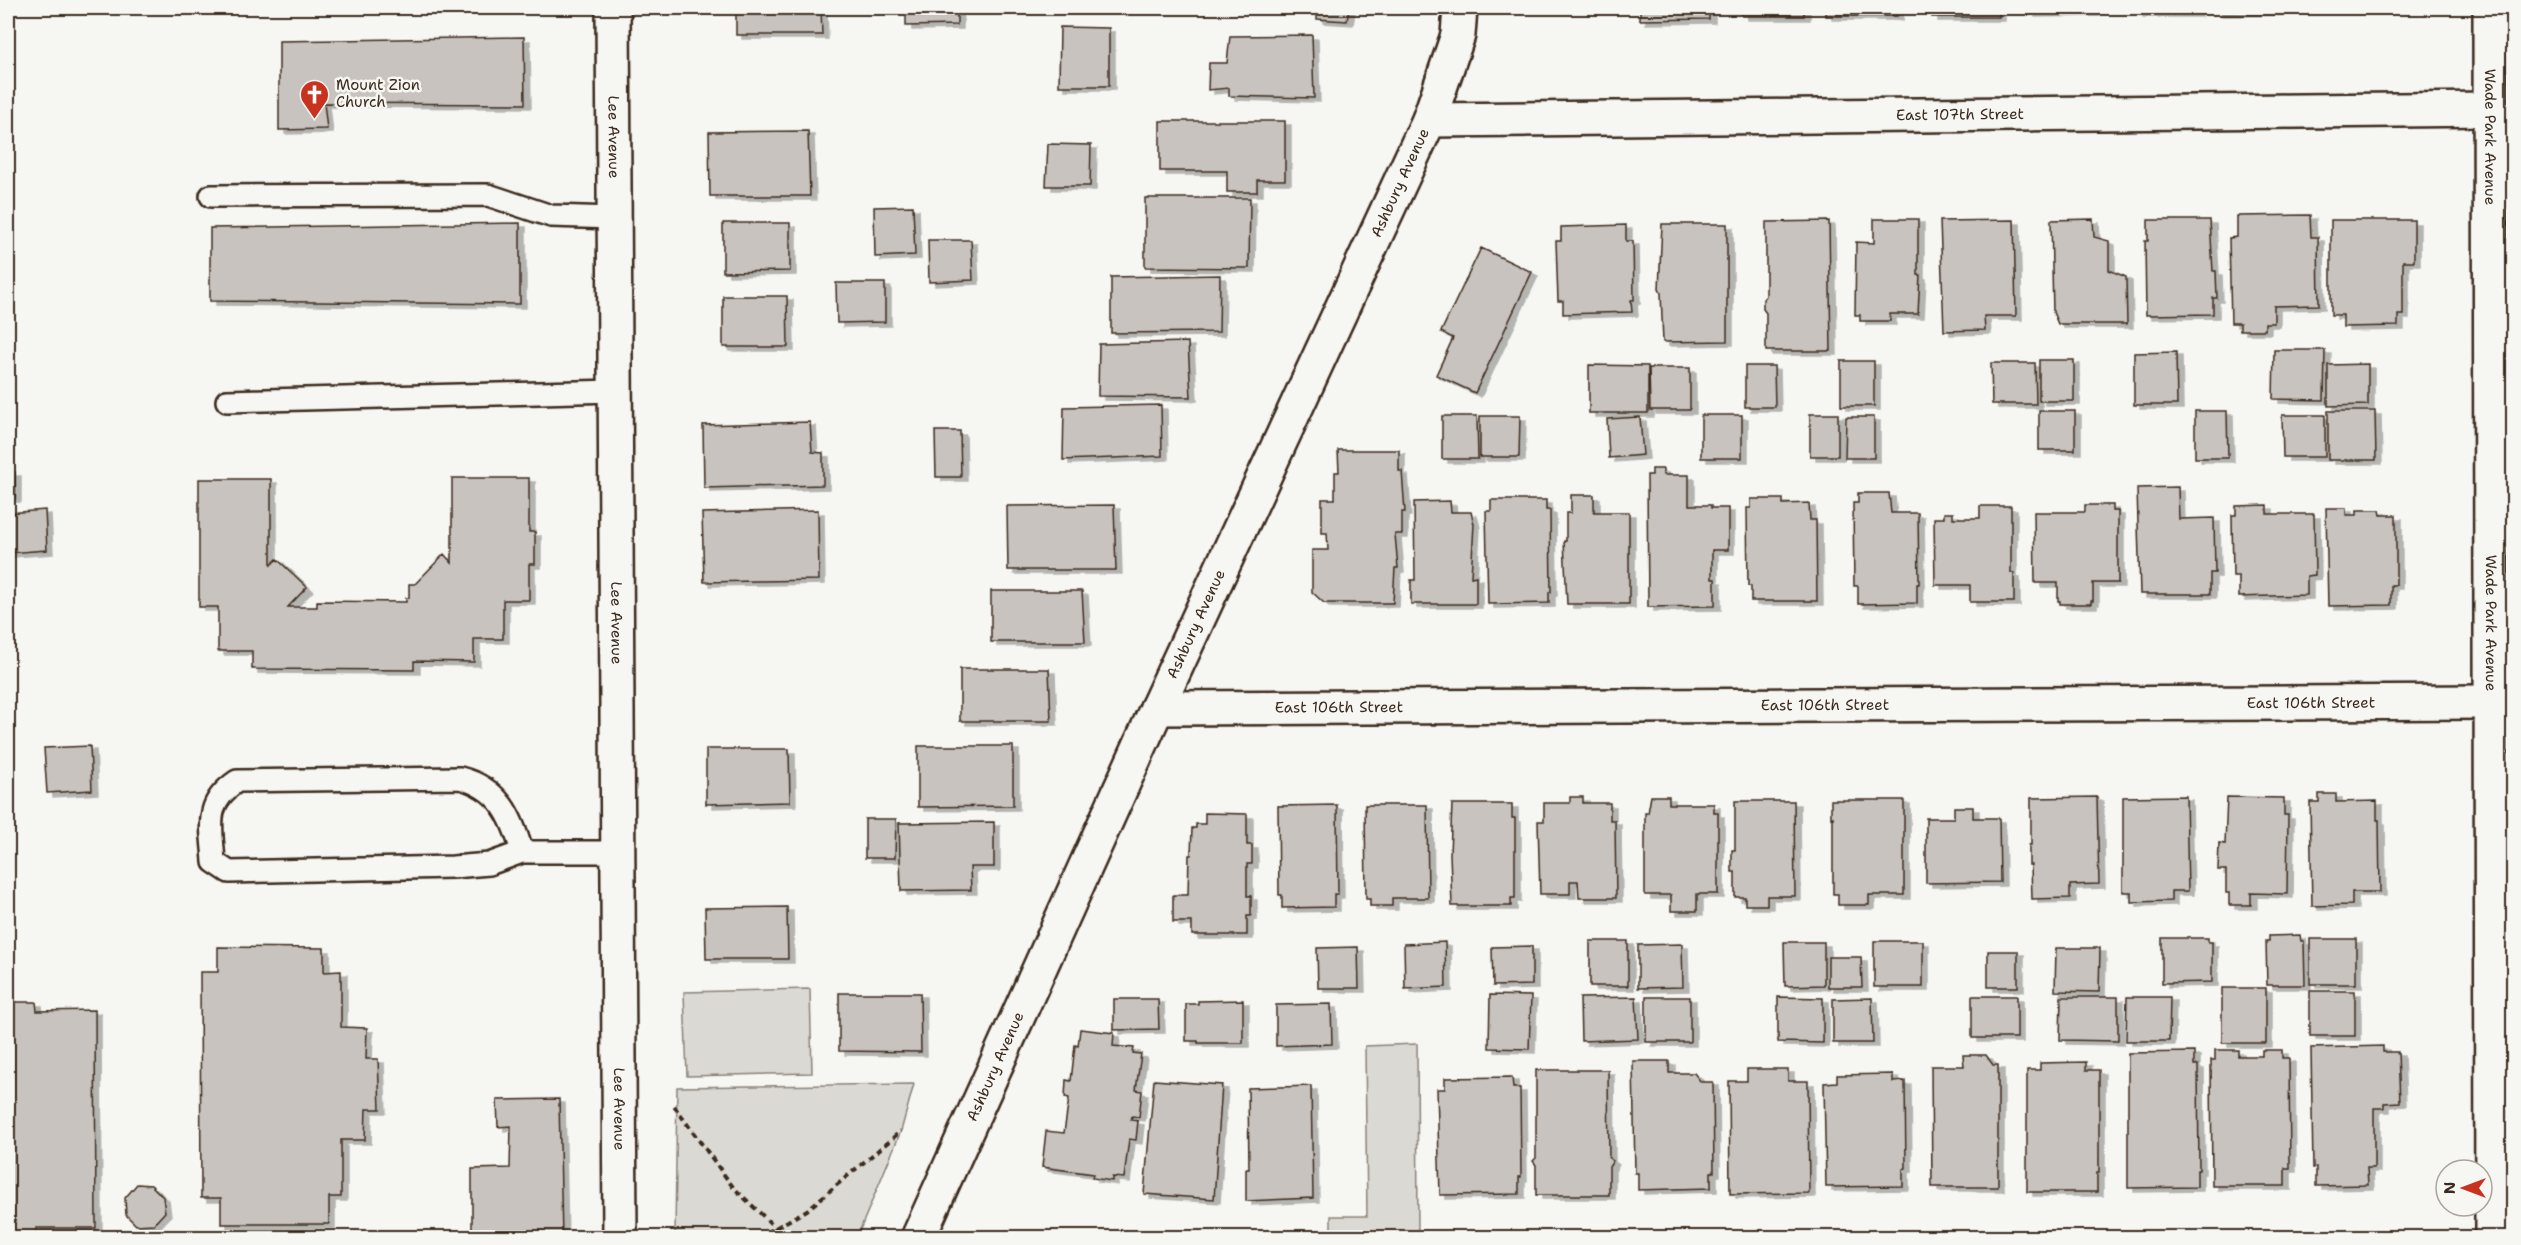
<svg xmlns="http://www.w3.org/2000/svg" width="2521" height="1245" font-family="'Shantell Sans',sans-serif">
<defs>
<filter id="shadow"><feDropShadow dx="6" dy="4" stdDeviation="0" flood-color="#0004"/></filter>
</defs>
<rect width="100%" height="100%" fill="#f6f6f2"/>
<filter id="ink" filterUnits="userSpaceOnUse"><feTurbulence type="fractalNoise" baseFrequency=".0167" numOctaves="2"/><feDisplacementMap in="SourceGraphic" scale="12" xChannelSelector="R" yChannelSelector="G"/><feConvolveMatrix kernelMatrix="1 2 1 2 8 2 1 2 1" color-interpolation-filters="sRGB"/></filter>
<g filter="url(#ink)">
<path fill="#dad9d3" stroke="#8a8278" stroke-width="1.5" d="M 810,989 L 812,1073 L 687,1076 L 684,992 Z
M 1417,1044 L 1418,1237 L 1331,1237 L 1331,1216 L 1367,1216 L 1365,1046 Z
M 914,1084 L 901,1131 L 857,1237 L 675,1237 L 677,1087 Z"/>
<path fill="#c8c3be" stroke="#3b2a1e" stroke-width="1.5" filter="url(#shadow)" d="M 736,8 L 821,8 L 822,35 L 736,35 Z
M 906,8 L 957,8 L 957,25 L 906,26 Z
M 1317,8 L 1349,8 L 1347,21 L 1317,19 Z
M 1640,8 L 1709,8 L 1709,19 L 1640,20 Z
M 1741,8 L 1804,8 L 1804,16 L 1742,16 Z
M 1826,8 L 1897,8 L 1897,16 L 1826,16 Z
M 1932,8 L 1999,8 L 1999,17 L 1932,17 Z
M 2029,8 L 2094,8 L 2094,12 L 2029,13 Z
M 2137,8 L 2196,8 L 2196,13 L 2137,13 Z
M 2216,8 L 2288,8 L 2288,11 L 2216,12 Z
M 1060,27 L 1109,28 L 1109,86 L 1059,86 Z
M 1312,35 L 1314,98 L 1229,96 L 1229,88 L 1208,90 L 1209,63 L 1227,63 L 1230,36 Z
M 524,37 L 525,104 L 324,103 L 327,129 L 279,130 L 279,41 Z
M 1160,121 L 1285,121 L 1285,180 L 1257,180 L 1257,192 L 1227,192 L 1227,171 L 1160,171 Z
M 808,131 L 810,196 L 710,196 L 709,132 Z
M 1048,144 L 1091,145 L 1090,186 L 1046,186 Z
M 1145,198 L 1250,198 L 1249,268 L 1145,267 Z
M 913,206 L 915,255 L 875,257 L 874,207 Z
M 2310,215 L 2311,237 L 2318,237 L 2319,305 L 2274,306 L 2274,323 L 2265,323 L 2265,330 L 2240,330 L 2240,323 L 2231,323 L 2229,238 L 2237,237 L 2237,216 Z
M 1874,219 L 1918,219 L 1918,275 L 1920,275 L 1918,314 L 1890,314 L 1890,321 L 1860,321 L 1860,315 L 1855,315 L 1856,242 L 1874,243 Z
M 2093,219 L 2094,237 L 2109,241 L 2109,270 L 2126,277 L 2127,324 L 2058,324 L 2053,312 L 2051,220 Z
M 2014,220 L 2016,316 L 1984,316 L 1985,330 L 1944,331 L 1940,221 Z
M 2148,220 L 2210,220 L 2213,271 L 2216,271 L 2217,298 L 2213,298 L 2213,314 L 2146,315 L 2145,241 L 2148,241 Z
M 2331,220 L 2414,220 L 2414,261 L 2403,261 L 2403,315 L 2398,315 L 2398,326 L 2343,327 L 2343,315 L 2331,315 Z
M 1829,221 L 1831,351 L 1766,351 L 1766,313 L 1763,309 L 1763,299 L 1766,296 L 1766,222 Z
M 520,223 L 520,304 L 210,301 L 210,228 Z
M 723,223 L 790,223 L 790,271 L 723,272 Z
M 1662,224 L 1727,224 L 1727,341 L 1663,342 L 1661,293 L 1659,289 Z
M 1626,225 L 1626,241 L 1633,241 L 1634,300 L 1631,300 L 1632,312 L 1563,314 L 1563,301 L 1558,301 L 1556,241 L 1561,241 L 1561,227 Z
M 928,240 L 971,240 L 973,280 L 929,282 Z
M 1481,248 L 1532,272 L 1475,393 L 1436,375 L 1453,338 L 1441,332 Z
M 1220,275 L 1219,332 L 1111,333 L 1111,277 Z
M 836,283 L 885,283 L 885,322 L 837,323 Z
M 723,296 L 787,296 L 788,347 L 723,347 Z
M 1188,342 L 1191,397 L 1098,396 L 1099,344 Z
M 2274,350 L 2325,350 L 2324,400 L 2273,399 Z
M 2176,352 L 2177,405 L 2134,405 L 2134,353 Z
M 2039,360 L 2074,360 L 2074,401 L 2039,401 Z
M 1841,361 L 1874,361 L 1874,406 L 1841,406 Z
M 1991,363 L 2035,363 L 2036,404 L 1992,404 Z
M 2368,364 L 2368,405 L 2328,406 L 2328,365 Z
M 1589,365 L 1648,366 L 1648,413 L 1589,413 Z
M 1745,366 L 1774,366 L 1775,407 L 1745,407 Z
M 1649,368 L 1690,368 L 1690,410 L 1650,410 Z
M 1161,405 L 1162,456 L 1063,460 L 1064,407 Z
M 2039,411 L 2075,411 L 2075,450 L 2039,450 Z
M 2195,411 L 2227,411 L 2228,458 L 2195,458 Z
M 2328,411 L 2375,411 L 2376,460 L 2328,460 Z
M 1810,414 L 1838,414 L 1838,456 L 1810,456 Z
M 1701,415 L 1742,415 L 1742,458 L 1701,458 Z
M 2282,415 L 2325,415 L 2325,457 L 2283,457 Z
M 1442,416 L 1477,416 L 1478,459 L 1442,459 Z
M 1480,416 L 1520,416 L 1519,457 L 1480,457 Z
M 1640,417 L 1643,455 L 1609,458 L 1607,419 Z
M 1846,417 L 1874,417 L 1874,458 L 1845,458 Z
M 810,422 L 812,452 L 823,453 L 823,485 L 704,488 L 703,425 Z
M 935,431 L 960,431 L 961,477 L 936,477 Z
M 1338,450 L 1399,450 L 1399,471 L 1402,471 L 1405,512 L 1402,512 L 1402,534 L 1395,534 L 1398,568 L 1395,568 L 1393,603 L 1324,603 L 1312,592 L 1312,550 L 1328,550 L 1327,533 L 1322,533 L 1322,499 L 1335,499 L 1335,472 L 1339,472 Z
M 1652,469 L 1663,469 L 1663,475 L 1689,475 L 1689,505 L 1711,505 L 1711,508 L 1728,508 L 1728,550 L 1712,550 L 1712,579 L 1715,579 L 1715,606 L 1648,607 L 1647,475 L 1652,475 Z
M 8,472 L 15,472 L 15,498 L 8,498 Z
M 452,478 L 529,478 L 529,532 L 535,532 L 535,564 L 529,564 L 529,600 L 503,600 L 503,639 L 474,639 L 474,662 L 414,661 L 414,670 L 252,669 L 252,651 L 218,651 L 218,607 L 199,607 L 199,479 L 271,479 L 271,565 L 277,559 L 307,587 L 288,607 L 317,607 L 317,601 L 406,602 L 406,598 L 409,598 L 409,584 L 415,584 L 444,554 L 452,563 Z
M 2178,487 L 2179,519 L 2214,518 L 2215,573 L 2210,573 L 2210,594 L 2140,594 L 2137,488 Z
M 1858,493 L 1889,493 L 1891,513 L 1918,513 L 1919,584 L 1917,584 L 1917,603 L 1858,604 L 1858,586 L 1854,586 L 1853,503 L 1858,503 Z
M 1571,495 L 1594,495 L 1594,512 L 1629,512 L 1629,604 L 1567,604 L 1564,541 L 1566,541 L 1566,513 L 1571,513 Z
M 1751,499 L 1783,499 L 1783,504 L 1809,503 L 1810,520 L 1816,520 L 1817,601 L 1751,601 L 1751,586 L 1748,586 L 1747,508 L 1751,508 Z
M 1491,500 L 1546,500 L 1546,510 L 1550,510 L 1551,592 L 1549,592 L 1549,603 L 1488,604 L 1486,511 L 1491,511 Z
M 1450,501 L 1451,512 L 1471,512 L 1474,524 L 1471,577 L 1476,576 L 1476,604 L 1411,604 L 1411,580 L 1415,580 L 1414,502 Z
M 1114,505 L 1116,570 L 1008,570 L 1007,506 Z
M 2085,505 L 2113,505 L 2113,511 L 2118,511 L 2118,583 L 2093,583 L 2093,601 L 2091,601 L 2091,604 L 2060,604 L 2060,601 L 2058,601 L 2058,583 L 2035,583 L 2034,512 L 2085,512 Z
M 2267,505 L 2267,514 L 2314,514 L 2315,575 L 2307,576 L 2307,595 L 2239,597 L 2239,576 L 2233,576 L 2232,515 L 2236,515 L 2236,506 Z
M 1980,506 L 2011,506 L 2011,573 L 2014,573 L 2014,602 L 1970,602 L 1970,585 L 1935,585 L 1934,518 L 1944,518 L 1944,513 L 1953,513 L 1953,518 L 1980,518 Z
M 2326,508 L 2346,508 L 2346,515 L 2357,515 L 2357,510 L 2380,510 L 2381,515 L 2396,515 L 2396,585 L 2391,585 L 2391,605 L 2328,606 Z
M 45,510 L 47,550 L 8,553 L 8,513 Z
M 818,510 L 819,580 L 704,582 L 702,513 Z
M 991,591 L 1082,591 L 1085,642 L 991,642 Z
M 960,669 L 1049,669 L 1051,721 L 960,721 Z
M 90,746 L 92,790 L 47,793 L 44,748 Z
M 918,746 L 1013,746 L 1013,806 L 918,807 Z
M 706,749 L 789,749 L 790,802 L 706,804 Z
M 2319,794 L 2336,794 L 2336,802 L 2377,801 L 2377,820 L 2379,820 L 2380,892 L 2352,892 L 2352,905 L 2312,906 L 2310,802 L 2319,802 Z
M 1651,796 L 1669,796 L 1669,804 L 1714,804 L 1714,813 L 1718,813 L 1718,894 L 1697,894 L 1697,911 L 1671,911 L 1671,895 L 1645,895 L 1645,813 L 1648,813 Z
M 2186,796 L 2188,891 L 2171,891 L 2171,901 L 2131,902 L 2131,892 L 2123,892 L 2123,797 Z
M 1570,797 L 1583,797 L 1583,803 L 1610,803 L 1610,820 L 1615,820 L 1616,898 L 1579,898 L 1578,881 L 1570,881 L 1570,894 L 1540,894 L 1538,821 L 1544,821 L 1544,803 L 1570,803 Z
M 2097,797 L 2099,884 L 2070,885 L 2070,898 L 2032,899 L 2031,865 L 2029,865 L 2029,845 L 2031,845 L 2031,798 Z
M 2227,797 L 2284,798 L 2284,815 L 2288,815 L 2287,894 L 2251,893 L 2251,905 L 2229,905 L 2229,893 L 2226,893 L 2226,870 L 2218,870 L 2219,843 L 2225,844 Z
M 1831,800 L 1904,800 L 1904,895 L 1869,895 L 1869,905 L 1838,905 L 1838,894 L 1833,894 L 1833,817 L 1831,818 Z
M 1735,801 L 1794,801 L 1795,896 L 1767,896 L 1767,905 L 1745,905 L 1745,897 L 1735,897 L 1735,872 L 1732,872 L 1732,850 L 1735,850 Z
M 1452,804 L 1512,804 L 1512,818 L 1515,818 L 1515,898 L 1511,898 L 1511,906 L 1452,906 L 1450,854 Z
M 1337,805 L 1338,894 L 1334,894 L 1334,907 L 1282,908 L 1282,895 L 1279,895 L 1278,806 Z
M 1365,805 L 1427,805 L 1428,898 L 1392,898 L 1392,906 L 1370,906 L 1370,899 L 1366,899 Z
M 1954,807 L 1973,807 L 1973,818 L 1999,818 L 2000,882 L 1926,883 L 1926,818 L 1954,818 Z
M 1205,813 L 1247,814 L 1247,845 L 1252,845 L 1252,864 L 1247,864 L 1247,896 L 1251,896 L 1251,916 L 1247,916 L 1247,935 L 1192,935 L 1192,922 L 1173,922 L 1173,895 L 1188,895 L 1189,855 L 1191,855 L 1192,828 L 1196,828 L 1196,824 L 1205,824 Z
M 865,819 L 896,819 L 895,858 L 865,858 Z
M 994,822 L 994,867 L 970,867 L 971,890 L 901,891 L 899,823 Z
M 787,907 L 788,959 L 706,959 L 705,908 Z
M 2300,935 L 2301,941 L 2304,941 L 2305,985 L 2267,985 L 2266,941 L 2269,941 L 2269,936 Z
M 2162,938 L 2208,938 L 2208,942 L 2212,942 L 2212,982 L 2162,983 Z
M 2310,939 L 2356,939 L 2356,984 L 2310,984 Z
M 1590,941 L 1628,941 L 1628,986 L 1590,986 Z
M 1874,941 L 1923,941 L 1923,987 L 1874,987 Z
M 1445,942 L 1446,987 L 1405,989 L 1404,944 Z
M 1784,942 L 1824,942 L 1824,985 L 1785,986 Z
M 1682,944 L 1683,987 L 1638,988 L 1638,945 Z
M 1532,946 L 1532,985 L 1493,986 L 1492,947 Z
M 218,947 L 324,948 L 324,972 L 341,971 L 341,1027 L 367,1028 L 366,1059 L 378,1059 L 380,1109 L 366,1109 L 365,1140 L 341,1140 L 341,1197 L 329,1197 L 329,1224 L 221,1224 L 221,1198 L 201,1198 L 200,972 L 218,972 Z
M 1358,947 L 1359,988 L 1318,988 L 1317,948 Z
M 2056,948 L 2100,948 L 2099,992 L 2055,991 Z
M 1988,951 L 2018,951 L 2018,987 L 1988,987 Z
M 1828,957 L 1861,957 L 1862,987 L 1828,987 Z
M 2222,988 L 2266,988 L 2266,1043 L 2222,1043 Z
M 2310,991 L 2355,991 L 2355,1036 L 2310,1036 Z
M 839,993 L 920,993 L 921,1052 L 839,1051 Z
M 1490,995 L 1531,996 L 1529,1049 L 1489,1048 Z
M 1972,996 L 2017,996 L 2017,1038 L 1972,1038 Z
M 1636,997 L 1638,1039 L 1581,1041 L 1580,998 Z
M 1646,997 L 1690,997 L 1690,1042 L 1646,1042 Z
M 1778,997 L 1823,998 L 1823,1043 L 1778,1042 Z
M 2061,997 L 2118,997 L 2118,1041 L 2060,1040 Z
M 2127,997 L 2170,997 L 2169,1041 L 2126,1041 Z
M 1872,998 L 1873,1043 L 1833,1043 L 1833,999 Z
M 1114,999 L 1158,999 L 1159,1029 L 1114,1030 Z
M 1243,1000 L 1243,1043 L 1198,1043 L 1198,1041 L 1186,1041 L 1186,1004 L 1198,1004 L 1198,1001 Z
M 8,1002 L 36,1002 L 37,1011 L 95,1010 L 96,1228 L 36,1228 L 36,1238 L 8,1238 Z
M 1331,1004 L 1332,1044 L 1276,1046 L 1276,1005 Z
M 1080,1029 L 1114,1033 L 1113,1046 L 1134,1048 L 1133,1053 L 1141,1054 L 1136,1090 L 1142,1091 L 1139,1117 L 1132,1116 L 1131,1120 L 1138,1121 L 1136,1140 L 1129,1139 L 1124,1178 L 1112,1177 L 1112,1181 L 1092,1178 L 1093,1174 L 1042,1167 L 1046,1131 L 1064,1133 L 1069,1098 L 1065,1097 L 1066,1080 L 1071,1081 L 1075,1045 L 1078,1046 Z
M 2383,1046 L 2383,1052 L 2398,1052 L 2400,1102 L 2384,1103 L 2384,1108 L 2374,1108 L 2374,1168 L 2367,1168 L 2368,1185 L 2316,1186 L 2316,1167 L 2313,1168 L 2311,1048 Z
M 2215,1050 L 2238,1050 L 2238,1056 L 2262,1056 L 2262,1050 L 2282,1050 L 2282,1058 L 2289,1058 L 2290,1168 L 2285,1168 L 2285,1186 L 2212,1186 L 2211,1060 L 2215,1060 Z
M 2194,1052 L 2194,1065 L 2198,1065 L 2199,1170 L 2197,1170 L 2197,1187 L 2128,1188 L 2128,1053 Z
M 1963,1055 L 1986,1055 L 1993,1065 L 1998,1065 L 1998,1187 L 1932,1187 L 1931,1066 L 1964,1066 Z
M 1633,1061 L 1669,1061 L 1669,1073 L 1694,1073 L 1701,1082 L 1713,1082 L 1714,1172 L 1711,1172 L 1711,1188 L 1638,1190 L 1638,1173 L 1635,1173 Z
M 2086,1062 L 2086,1070 L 2099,1070 L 2099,1173 L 2097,1173 L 2097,1192 L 2027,1192 L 2027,1070 L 2040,1070 L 2040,1063 Z
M 1747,1069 L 1788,1069 L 1788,1081 L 1808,1081 L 1809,1193 L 1730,1194 L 1729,1081 L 1747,1081 Z
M 1536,1070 L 1608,1070 L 1609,1158 L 1613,1161 L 1609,1167 L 1609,1195 L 1536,1195 L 1536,1165 L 1533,1161 L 1536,1158 Z
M 1893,1074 L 1893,1082 L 1905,1081 L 1906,1168 L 1903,1169 L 1903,1186 L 1826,1187 L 1824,1083 L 1837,1082 L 1837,1075 Z
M 1512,1077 L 1513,1088 L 1520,1088 L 1521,1177 L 1519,1177 L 1519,1194 L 1440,1195 L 1437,1089 L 1445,1089 L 1445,1078 Z
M 1154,1080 L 1222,1085 L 1214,1199 L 1144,1194 Z
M 1311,1086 L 1313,1198 L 1246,1201 L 1246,1169 L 1249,1169 L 1248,1088 Z
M 559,1099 L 562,1238 L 472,1238 L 472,1169 L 510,1168 L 511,1126 L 498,1127 L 497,1100 Z
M 137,1184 L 151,1185 L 163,1197 L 165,1212 L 154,1224 L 136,1225 L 126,1215 L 125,1198 Z"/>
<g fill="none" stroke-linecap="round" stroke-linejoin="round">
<defs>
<path id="service" d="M 211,196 L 488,195 L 551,216 L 614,218
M 227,401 L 615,391
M 522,852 C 512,816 499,788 460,778 L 237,781 C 203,804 212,826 214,862 L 229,872 L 453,867 L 489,864 L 522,852 L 618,852"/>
<g id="minor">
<path id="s1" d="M 613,8 L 620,1238"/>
<path id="s2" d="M 1429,120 L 2492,109"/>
<path id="s3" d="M 1157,708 L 2492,702"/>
</g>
<g id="tertiary">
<path id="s4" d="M 2490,8 L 2492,1238"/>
<path id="s5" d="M 918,1238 L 1157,708 L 1429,120 L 1458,35 L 1460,8"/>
</g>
</defs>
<use href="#service" stroke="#3b2a1e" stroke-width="26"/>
<use href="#minor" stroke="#3b2a1e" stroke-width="38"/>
<use href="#tertiary" stroke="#3b2a1e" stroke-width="38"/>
<path stroke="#3b2a1e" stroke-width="4" stroke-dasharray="6 4.5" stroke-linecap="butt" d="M 674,1106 L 733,1187 L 786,1238
M 758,1238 L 807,1210 L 901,1131"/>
<use href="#service" stroke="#f6f6f2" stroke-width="21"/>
<use href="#minor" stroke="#f6f6f2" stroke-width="33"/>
<use href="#tertiary" stroke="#f6f6f2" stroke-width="33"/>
</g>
</g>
<defs>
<symbol id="church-pin" viewBox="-11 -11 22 30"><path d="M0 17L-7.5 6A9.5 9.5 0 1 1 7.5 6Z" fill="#c8321e" stroke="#f6f6f2"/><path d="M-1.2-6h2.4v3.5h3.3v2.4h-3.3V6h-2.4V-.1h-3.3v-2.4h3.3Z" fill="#fff"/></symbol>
</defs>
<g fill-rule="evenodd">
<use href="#church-pin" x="298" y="78" width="33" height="45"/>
</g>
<g text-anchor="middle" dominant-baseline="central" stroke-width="5" stroke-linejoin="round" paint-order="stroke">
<g font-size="15" fill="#3b2a1e" stroke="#f6f6f2" text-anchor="start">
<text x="336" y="85">Mount Zion<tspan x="336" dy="17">Church</tspan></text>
</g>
<g font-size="15" fill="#3b2a1e" stroke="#f6f6f2">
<text stroke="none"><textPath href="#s2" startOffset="531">East 107th Street</textPath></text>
<text stroke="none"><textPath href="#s4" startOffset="129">Wade Park Avenue</textPath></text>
<text stroke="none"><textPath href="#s1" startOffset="129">Lee Avenue</textPath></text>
<text stroke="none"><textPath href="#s5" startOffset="1160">Ashbury Avenue</textPath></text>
<text stroke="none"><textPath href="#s1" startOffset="615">Lee Avenue</textPath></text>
<text stroke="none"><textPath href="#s4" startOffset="615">Wade Park Avenue</textPath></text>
<text stroke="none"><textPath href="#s5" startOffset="674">Ashbury Avenue</textPath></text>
<text stroke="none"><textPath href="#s3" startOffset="1154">East 106th Street</textPath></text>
<text stroke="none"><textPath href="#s3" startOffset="668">East 106th Street</textPath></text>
<text stroke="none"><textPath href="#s3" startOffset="182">East 106th Street</textPath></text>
<text stroke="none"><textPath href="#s5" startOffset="188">Ashbury Avenue</textPath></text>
<text stroke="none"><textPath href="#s1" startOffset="1101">Lee Avenue</textPath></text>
</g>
</g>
<rect width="2521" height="1245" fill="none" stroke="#f6f6f2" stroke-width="30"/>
<rect x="15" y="15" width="2491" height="1215" fill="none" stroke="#3b2a1e" stroke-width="2" filter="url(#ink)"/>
<g transform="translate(2464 1188) rotate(270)"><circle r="28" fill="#f6f6f2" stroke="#aba49d" stroke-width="1.5"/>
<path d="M0-4.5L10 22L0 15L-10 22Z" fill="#c8321e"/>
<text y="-9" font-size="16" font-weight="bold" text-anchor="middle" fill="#3b2a1e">N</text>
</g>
</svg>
